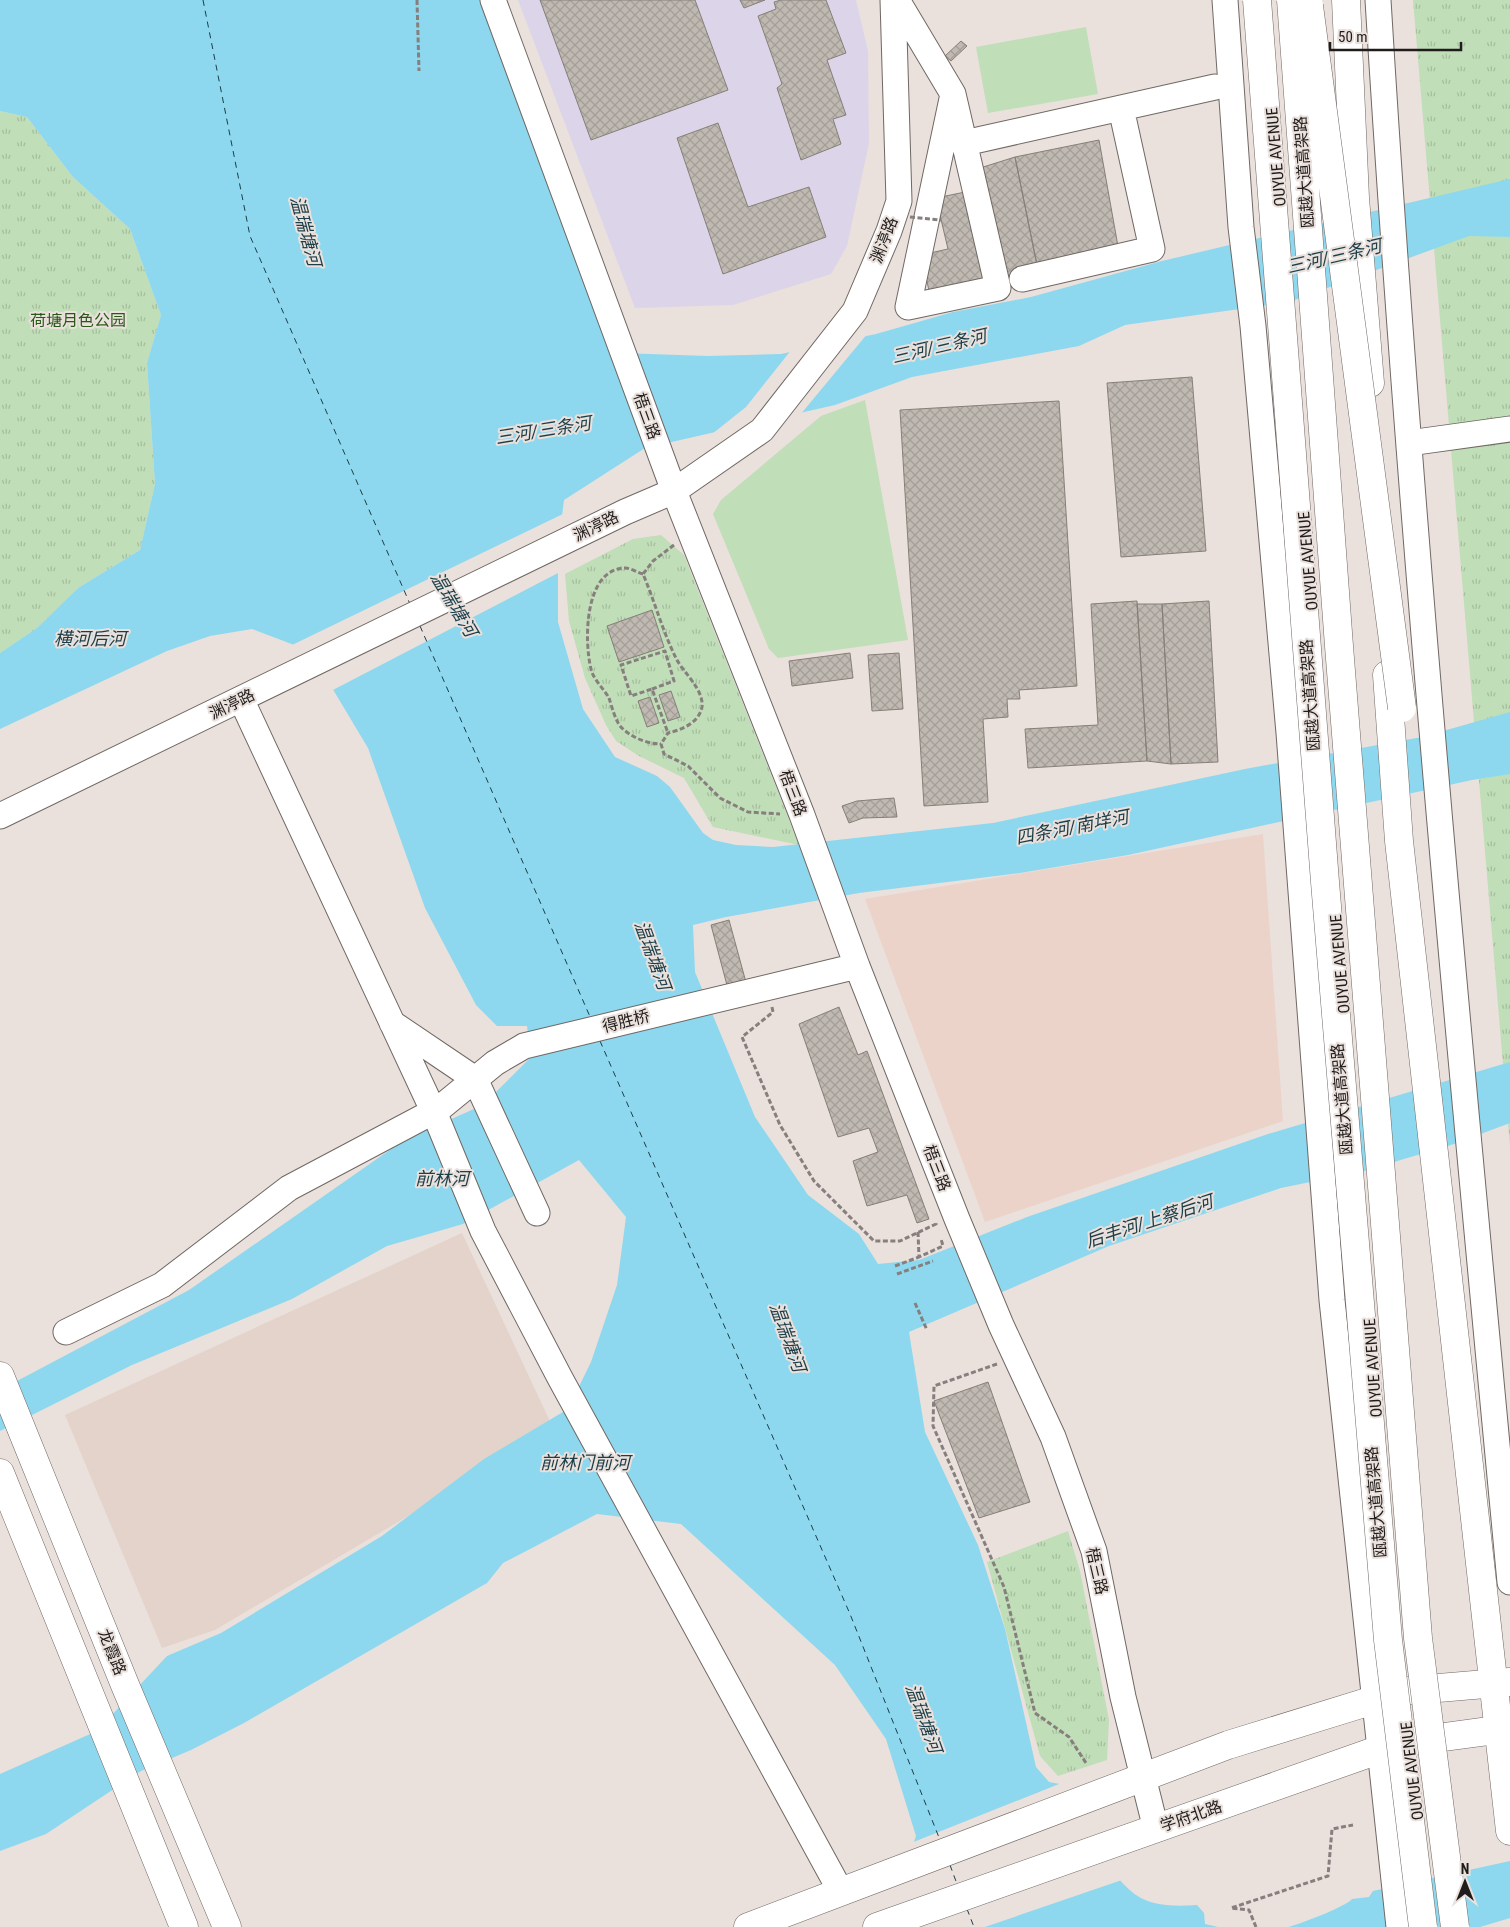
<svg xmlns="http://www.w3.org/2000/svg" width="1510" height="1927" font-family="'Roboto Condensed','Noto Sans SC',sans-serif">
<defs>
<pattern id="park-tufts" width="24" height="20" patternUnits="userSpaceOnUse" patternTransform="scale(1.25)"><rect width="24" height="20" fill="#c0deb8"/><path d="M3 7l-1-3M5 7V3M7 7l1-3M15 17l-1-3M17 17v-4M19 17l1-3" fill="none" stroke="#a5be9e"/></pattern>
<pattern id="building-cross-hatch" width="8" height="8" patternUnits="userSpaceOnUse" patternTransform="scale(1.25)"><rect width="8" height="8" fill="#bfb9b2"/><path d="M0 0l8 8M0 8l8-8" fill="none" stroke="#a49e98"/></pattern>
</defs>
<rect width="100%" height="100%" fill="#eae0dc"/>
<path fill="#dcd4e9" d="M 518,0 L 856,0 L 868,51 L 869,143 L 847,246 L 831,274 L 733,305 L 635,308 Z"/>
<path fill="#e4d3cb" d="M 462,1233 L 554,1430 L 215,1630 L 162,1648 L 65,1415 Z"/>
<path fill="#ebd3ca" d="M 1263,834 L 1283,1121 L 985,1222 L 865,899 Z"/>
<path fill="#c0deb8" d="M 1086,27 L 1098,94 L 988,113 L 976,47 Z
M 865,400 L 908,640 L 778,658 L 769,649 L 713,514 L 721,500 L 821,416 Z"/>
<path fill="url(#park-tufts)" d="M 1413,0 L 1510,0 L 1510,1147 Z
M 0,111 L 27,117 L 73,177 L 130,229 L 161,315 L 147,363 L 155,484 L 140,550 L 78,588 L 37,628 L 0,653 Z
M 661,535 L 684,555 L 799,845 L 713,827 L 684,778 L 639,756 L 616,741 L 606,725 L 585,678 L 569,621 L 565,574 L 633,539 Z
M 1068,1531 L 1080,1571 L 1109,1720 L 1107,1760 L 1058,1776 L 1040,1756 L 987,1562 Z"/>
<path fill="#8dd8ee" d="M 0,0 L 484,0 L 620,353 L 708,356 L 781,354 L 876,334 L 953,312 L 1031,297 L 1162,261 L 1510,179 L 1510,237 L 1469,236 L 1289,302 L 1125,325 L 1079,346 L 912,377 L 835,405 L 645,448 L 564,500 L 558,548 L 558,622 L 583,709 L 615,757 L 657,776 L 670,787 L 703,833 L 713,840 L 736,845 L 773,847 L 993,823 L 1245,769 L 1422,737 L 1510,712 L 1510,774 L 1472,780 L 1128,855 L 1020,873 L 859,893 L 726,917 L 693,925 L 695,972 L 755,1117 L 808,1195 L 859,1234 L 878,1264 L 919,1260 L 1027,1217 L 1268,1134 L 1510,1062 L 1510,1123 L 1454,1144 L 1364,1171 L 1281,1188 L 1109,1246 L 909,1332 L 925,1432 L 978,1545 L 1005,1629 L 1036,1767 L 1049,1782 L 1065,1785 C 1083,1818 1108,1880 1141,1898 C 1157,1907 1179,1906 1197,1905 L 1204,1913 L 1205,1924 L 1218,1927 L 923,1927 L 909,1855 L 916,1836 L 886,1739 L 835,1665 L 681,1524 L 597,1514 L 503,1563 L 487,1583 L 244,1723 L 191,1750 L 141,1771 L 46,1834 L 0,1851 L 0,1774 L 97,1731 L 167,1656 L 221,1633 L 382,1536 L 484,1459 L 568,1409 L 591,1362 L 617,1285 L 626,1217 L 579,1160 L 463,1224 L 387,1246 L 292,1299 L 132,1365 L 0,1431 L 0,1390 L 189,1290 L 404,1140 L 483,1105 L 531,1057 L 527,1026 L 497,1026 L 476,1005 L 425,908 L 368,748 L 310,651 L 252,629 L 210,636 L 167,651 L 0,729 L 0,653 L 37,628 L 78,588 L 140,550 L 155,484 L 147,363 L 161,315 L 130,229 L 73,177 L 27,117 L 0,111 Z
M 1510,1861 L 1510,1918 L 1480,1927 L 1288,1927 C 1298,1925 1347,1906 1352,1899 L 1369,1897 L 1373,1891 Z"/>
<path fill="#eae0dc" d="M 868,333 L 800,415 L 712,434 L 746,407 L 792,349 Z
M 565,513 L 560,548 L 560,572 L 331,691 L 308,653 L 290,646 Z
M 1064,1782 L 1077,1783 L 1089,1795 L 1118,1876 L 1122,1880 L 985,1927 L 920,1927 L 905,1873 L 907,1854 L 911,1843 Z"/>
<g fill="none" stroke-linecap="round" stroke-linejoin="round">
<path stroke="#1b3e48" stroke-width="1" stroke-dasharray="6 5" stroke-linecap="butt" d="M 203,0 L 250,236 L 410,604
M 420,626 L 591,1019
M 600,1041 L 850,1614 L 940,1840
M 950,1865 L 957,1884
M 967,1909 L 974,1927"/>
</g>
<path fill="url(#building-cross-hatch)" stroke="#857f78" d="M 540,0 L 695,0 L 728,90 L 591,140 Z
M 740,0 L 765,0 L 744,8 Z
M 781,0 L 826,0 L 846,53 L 827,60 L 846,115 L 833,119 L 841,144 L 801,160 L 777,88 L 782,84 L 758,16 L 776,9 L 774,2 Z
M 961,41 L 967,46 L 951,61 L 945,56 Z
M 718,123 L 748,207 L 809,187 L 826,237 L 723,274 L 677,138 Z
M 1099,140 L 1119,252 L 1038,270 L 1015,157 Z
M 1015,157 L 1038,270 L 1001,277 L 977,169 Z
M 970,191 L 990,282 L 930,295 L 921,255 L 948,249 L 936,198 Z
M 1192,377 L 1206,551 L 1121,557 L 1107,383 Z
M 1059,401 L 1077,686 L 1019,690 L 1020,699 L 1007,699 L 1008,717 L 983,719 L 988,802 L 924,806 L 900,410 Z
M 1137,601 L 1147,761 L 1028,768 L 1025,729 L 1098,725 L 1091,604 Z
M 1209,601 L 1218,762 L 1171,764 L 1162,604 Z
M 1137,604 L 1162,604 L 1171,764 L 1147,761 Z
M 652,610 L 664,647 L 619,662 L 607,626 Z
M 850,653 L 853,678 L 792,686 L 789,661 Z
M 899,653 L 903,709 L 872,711 L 868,655 Z
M 671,691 L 680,717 L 668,721 L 659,695 Z
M 650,697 L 659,723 L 647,727 L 638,701 Z
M 894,798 L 897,817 L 863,818 L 849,823 L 842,806 L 857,801 Z
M 729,920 L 747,986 L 728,989 L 711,925 Z
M 839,1007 L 858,1055 L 867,1051 L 929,1219 L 917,1223 L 907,1195 L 867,1206 L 853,1161 L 878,1152 L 869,1128 L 838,1137 L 799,1024 Z
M 988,1382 L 1030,1502 L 979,1518 L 934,1401 Z"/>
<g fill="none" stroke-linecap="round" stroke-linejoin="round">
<defs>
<path id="minor" d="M 493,0 L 674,491 L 802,815 L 857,966 L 957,1219 L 1001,1325 L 1053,1437 L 1094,1551 L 1123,1697 L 1156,1829
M 897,0 L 953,94 L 998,288 L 908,307 L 953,94
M 1225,0 L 1241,227 L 1253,326 L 1289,733 L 1332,1300 L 1399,1927
M 1378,0 C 1410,528 1460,1056 1510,1582
M 978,140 L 1215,87
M 1022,279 L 1152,249 L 1121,108
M 1409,443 L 1510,429
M 241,699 L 437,1119 L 483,1231 L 560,1378 L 841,1892
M 0,816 L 625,512 L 674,491 L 762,430 L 855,311 L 889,231 L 899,201 L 893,0
M 392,1023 L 475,1079 L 537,1213
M 66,1332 L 162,1285 L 289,1188 L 440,1108 L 495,1063 L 524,1046 L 857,966"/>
<path id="major" d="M 0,1376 L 125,1685 L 227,1927
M 0,1473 L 184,1927
M 748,1927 L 1228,1745 L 1403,1691 L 1510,1682
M 877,1927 L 1381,1749 L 1407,1742 L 1510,1728"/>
<path id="highway" d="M 1346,0 L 1355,198 L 1370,383
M 1387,675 L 1399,841 L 1510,1831"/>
</defs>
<use href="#minor" stroke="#706864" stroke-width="27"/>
<use href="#major" stroke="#706864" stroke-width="29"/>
<use href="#highway" stroke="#706864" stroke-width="29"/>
<path stroke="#867f7d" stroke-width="3" stroke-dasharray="5 2.5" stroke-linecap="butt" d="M 417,0 L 419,71
M 674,545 L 653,561 L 643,574 C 655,602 663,633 677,660 C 684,673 704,690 702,707 C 699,723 681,730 668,733 L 661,744 L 664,754 L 688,766 L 720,798 L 748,812 L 780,814
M 643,574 C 638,573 631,568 625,568 C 584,569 584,641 591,669 C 593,679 604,689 609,698 C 612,707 616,724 623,729 C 633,738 648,744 661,744
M 652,689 L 674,681 L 665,651 L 621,665 L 631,696 L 652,689 L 668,733
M 772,1007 L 773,1012 L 742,1037 L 780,1125 L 814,1181 L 874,1241 L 900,1241 L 936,1224 L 935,1222
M 918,1232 L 919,1257 L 943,1246 L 941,1239
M 895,1266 L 919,1257
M 897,1274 L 933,1261
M 915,1303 L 927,1330
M 997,1364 L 934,1386 L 933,1426 L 1004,1587 L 1035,1713 L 1069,1737 L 1086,1763
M 1256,1927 L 1249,1910 L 1231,1908 L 1328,1876 L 1332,1829 L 1353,1825"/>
<use href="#minor" stroke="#fff" stroke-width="25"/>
<use href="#major" stroke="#fff" stroke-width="28"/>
<use href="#highway" stroke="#fff" stroke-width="28"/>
<defs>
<path id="highway-bridge" d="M 1257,0 L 1325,882 L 1388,1640 L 1423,1927
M 1291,0 L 1339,646 L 1418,1638 L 1455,1927
M 1309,6 L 1402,708"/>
</defs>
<use href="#highway-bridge" stroke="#706864" stroke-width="29" stroke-linecap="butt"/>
<path stroke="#867f7d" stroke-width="3" stroke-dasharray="5 2.5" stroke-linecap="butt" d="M 910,217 L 941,220"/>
<use href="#highway-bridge" stroke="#fff" stroke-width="28"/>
</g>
<g text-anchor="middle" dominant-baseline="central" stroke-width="4" stroke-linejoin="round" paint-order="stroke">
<g font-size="16" fill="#1f1c1b" stroke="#eae0dc">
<text transform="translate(1276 157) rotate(-95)">OUYUE AVENUE</text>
<text transform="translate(1304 172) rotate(-94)">瓯越大道高架路</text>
<text transform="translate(884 240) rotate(-69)">渊渟路</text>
<text transform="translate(647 416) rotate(70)">梧三路</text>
<text transform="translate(596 526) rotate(-26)">渊渟路</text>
<text transform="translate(1308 561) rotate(-95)">OUYUE AVENUE</text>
<text transform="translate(1310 695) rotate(-94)">瓯越大道高架路</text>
<text transform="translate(232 704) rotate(-26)">渊渟路</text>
<text transform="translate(793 793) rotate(69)">梧三路</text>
<text transform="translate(1340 964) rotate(-95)">OUYUE AVENUE</text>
<text transform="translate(626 1021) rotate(-14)">得胜桥</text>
<text transform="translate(1342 1099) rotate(-95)">瓯越大道高架路</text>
<text transform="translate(937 1168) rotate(69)">梧三路</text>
<text transform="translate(1373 1368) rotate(-94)">OUYUE AVENUE</text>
<text transform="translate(1376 1502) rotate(-95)">瓯越大道高架路</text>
<text transform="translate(1097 1571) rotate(77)">梧三路</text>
<text transform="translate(112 1652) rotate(68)">龙霞路</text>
<text transform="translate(1412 1771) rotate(-97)">OUYUE AVENUE</text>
<text transform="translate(1191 1816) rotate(-19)">学府北路</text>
</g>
<g font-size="16" fill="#285917" stroke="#eae0dc">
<text x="78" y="320">荷塘月色公园</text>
</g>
<g font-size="18" font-style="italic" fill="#1b3e48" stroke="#eae0dc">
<text transform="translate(306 231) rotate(75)">温瑞塘河</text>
<text transform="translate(1334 256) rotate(-13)">三河/三条河</text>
<text transform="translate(939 346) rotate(-13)">三河/三条河</text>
<text transform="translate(543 430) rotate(-9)">三河/三条河</text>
<text transform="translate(454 604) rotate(59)">温瑞塘河</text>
<text x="90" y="638">横河后河</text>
<text transform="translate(1072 827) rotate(-11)">四条河/南垟河</text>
<text transform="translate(653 955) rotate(70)">温瑞塘河</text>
<text x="442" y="1178">前林河</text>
<text transform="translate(1149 1221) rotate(-18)">后丰河/上蔡后河</text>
<text transform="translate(788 1337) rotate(70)">温瑞塘河</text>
<text x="585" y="1462">前林门前河</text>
<text transform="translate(924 1718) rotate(70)">温瑞塘河</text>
</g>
</g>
<g transform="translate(1465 1882)" stroke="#eae0dc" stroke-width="4" paint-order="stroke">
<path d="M0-4L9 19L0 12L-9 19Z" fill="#1f1c1b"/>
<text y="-8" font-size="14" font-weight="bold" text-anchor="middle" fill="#1f1c1b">N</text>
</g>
<path d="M1330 42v8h131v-8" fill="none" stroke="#1f1c1b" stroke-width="2.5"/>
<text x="1338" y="42" font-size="15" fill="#1f1c1b" stroke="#eae0dc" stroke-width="4" paint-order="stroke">50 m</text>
</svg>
